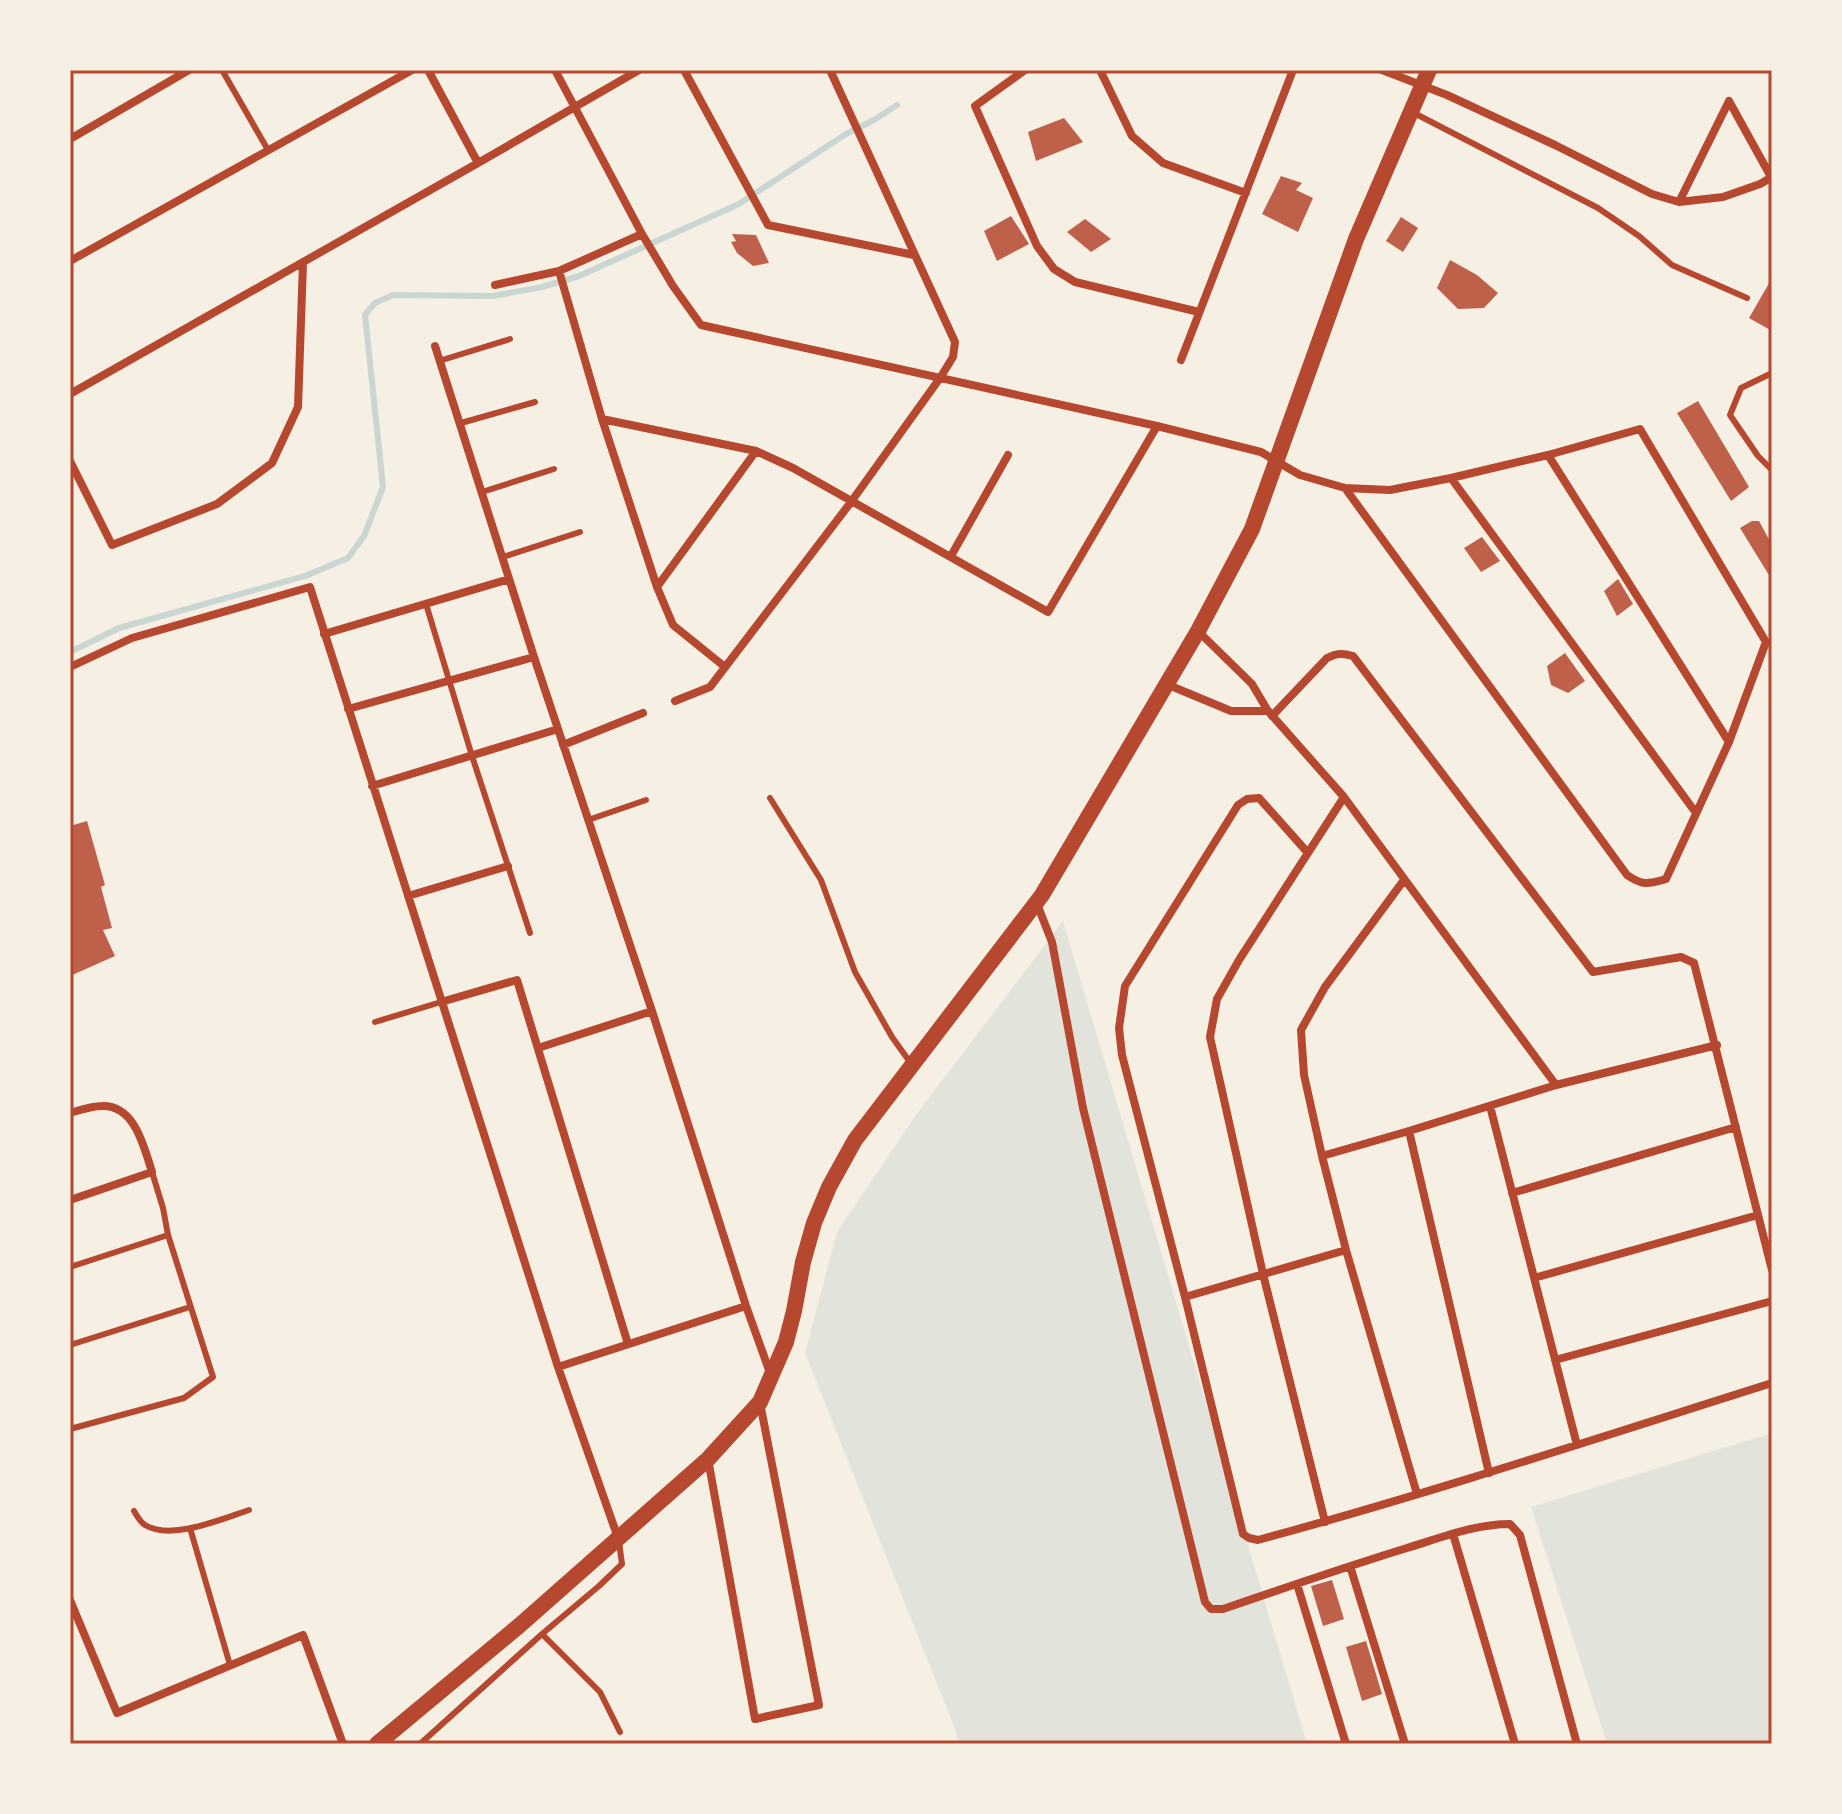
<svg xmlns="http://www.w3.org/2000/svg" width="1842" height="1814" font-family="'Fira Sans Condensed',sans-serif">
<rect width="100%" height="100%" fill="#f6efe4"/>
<path fill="#e2e4dc" d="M 1063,921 L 1307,1744 L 959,1744 L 955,1729 L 805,1353 L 837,1232 L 916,1115 Z
M 1772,1433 L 1772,1744 L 1607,1744 L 1531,1507 Z"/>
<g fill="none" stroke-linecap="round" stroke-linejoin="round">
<path stroke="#c9d6d2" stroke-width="6" d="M 70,652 L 119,628 L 305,576 L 348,558 L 364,536 L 383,487 L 365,315 L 375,303 L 393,295 L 493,296 L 542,287 L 579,276 L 739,204 L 846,134 L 874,120 L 897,105"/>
</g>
<path fill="#bf614a" d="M 1064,118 L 1083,142 L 1036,161 L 1028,132 Z
M 1281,176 L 1302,183 L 1296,190 L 1313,198 L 1298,232 L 1262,214 Z
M 1011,216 L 1029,244 L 997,261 L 984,231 Z
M 1401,217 L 1418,228 L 1403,252 L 1386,241 Z
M 1085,219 L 1111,239 L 1091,252 L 1067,232 Z
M 732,234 L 756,235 L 769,263 L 753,266 L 737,253 L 731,242 L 736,241 Z
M 1450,260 L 1477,275 L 1498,293 L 1484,308 L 1458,309 L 1437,288 Z
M 1772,278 L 1772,331 L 1749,318 Z
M 1698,401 L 1749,487 L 1731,501 L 1677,413 Z
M 1752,521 L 1759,521 L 1772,545 L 1772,580 L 1740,528 Z
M 1482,537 L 1500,561 L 1481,572 L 1464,548 Z
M 1618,579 L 1633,604 L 1617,616 L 1604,591 Z
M 1565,653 L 1585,681 L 1568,693 L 1551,685 L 1547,666 Z
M 87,821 L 105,885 L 101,887 L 112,928 L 103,930 L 115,956 L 70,976 L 70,826 Z
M 1332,1580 L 1344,1619 L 1323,1626 L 1311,1586 Z
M 1366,1641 L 1382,1694 L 1362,1701 L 1346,1647 Z"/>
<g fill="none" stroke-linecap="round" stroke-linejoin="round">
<path stroke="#b5482f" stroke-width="6" d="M 222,70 L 268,150
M 1414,113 L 1598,208 L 1639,236 L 1672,265 L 1747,298
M 439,361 L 510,339
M 1772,373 L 1741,388 L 1730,415 L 1758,456 L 1772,470
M 461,423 L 535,402
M 482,492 L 554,469
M 503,557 L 580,532
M 426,604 L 472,756 L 530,933
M 770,798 L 821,880 L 855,972 L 892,1037 L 912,1065
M 588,820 L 646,800
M 375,1022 L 441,1002
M 70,1267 L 168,1235
M 70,1345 L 190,1307
M 70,1429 L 184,1398 L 213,1377 L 168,1235 L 163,1208 L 152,1172
M 134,1511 C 137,1516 140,1522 145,1525 C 171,1541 222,1519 249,1510
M 190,1528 L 230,1665
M 542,1634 L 600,1692 L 620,1732
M 420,1744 L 542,1634 L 599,1586 L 622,1564 L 619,1542"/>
<path stroke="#b5482f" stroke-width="8" d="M 428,70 L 478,163
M 555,70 L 642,234 L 673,286 L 701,325 L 1157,426 L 1261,452 L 1300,475 L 1345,488 L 1390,490 L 1451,478 L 1548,455 L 1640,429 L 1766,642 L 1729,742 L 1666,879 C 1648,884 1643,886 1627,875 L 1345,488
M 684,70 L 768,225 L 914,255
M 1025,70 L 975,106 L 1037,246 L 1054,269 L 1075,282 L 1199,312
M 1100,70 L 1132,136 L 1163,163 L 1246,193
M 1382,70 L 1447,95 L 1555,145 L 1652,194 L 1679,202 L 1723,197 L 1760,184 L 1772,177
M 1729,101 L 1771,177
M 70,139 L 189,70
M 1679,202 L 1729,101
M 70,261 L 412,70
M 559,271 L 602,419 L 657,587 L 673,625 L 725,667
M 495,285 L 559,271 L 642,234
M 435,346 L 534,657 L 652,1011 L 746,1306 L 770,1373
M 1181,360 L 1293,70
M 70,394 L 478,163 L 639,70
M 602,419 L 756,451 L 793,468 L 1048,612 L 1157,426
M 1548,455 L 1729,742
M 70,461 L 112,545 L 217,504 L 272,463 L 298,407 L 303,263
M 1451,478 L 1696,813
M 951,556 L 1008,455
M 657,587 L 756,451
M 1198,631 L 1252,684 L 1268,711 L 1344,797 L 1556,1085
M 324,634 L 509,579
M 70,667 L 132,638 L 310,587 L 558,1367 L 618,1538
M 1166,684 L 1231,711 L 1268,711
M 675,701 L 710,687 L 851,502 L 940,378 L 953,357 L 955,342 L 830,70
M 348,709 L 534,657
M 1272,716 L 1327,658 C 1337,653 1343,653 1353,656 L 1593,972 L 1681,957 L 1694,963 L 1772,1270
M 563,745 L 643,713
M 372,786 L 558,729
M 1308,853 L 1259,798 L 1247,799 L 1238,805 L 1125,986 L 1119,1028 L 1122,1055 L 1185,1297 L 1243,1534 L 1249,1538 L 1258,1540 C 1431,1493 1601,1437 1772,1383
M 1404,880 L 1325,987 L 1301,1030 L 1304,1075 L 1322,1156 L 1346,1250 L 1417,1494
M 408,896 L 508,866
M 1037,904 L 1052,942 L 1083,1108 L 1205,1602 L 1211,1609 L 1223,1609 C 1284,1588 1345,1567 1407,1548 C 1440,1538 1475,1524 1510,1524 L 1520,1535 L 1577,1744
M 441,1002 L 517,980 L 628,1344
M 538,1048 L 652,1011
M 1490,1106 L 1577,1445
M 70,1113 C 80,1110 92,1106 102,1106 C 135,1105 144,1147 152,1172 L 70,1200
M 1409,1131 L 1489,1473
M 1322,1156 L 1409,1131 L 1556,1085 L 1717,1045
M 1512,1193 L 1736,1127
M 1534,1278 L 1758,1215
M 1185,1297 L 1346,1250
M 1555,1360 L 1772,1301
M 558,1367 L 746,1306
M 708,1459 L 755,1719 L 819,1705 L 760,1403
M 1325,1522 L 1263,1274 L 1210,1037 L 1217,999 L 1239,960 L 1344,797
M 1453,1534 L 1515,1744
M 1350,1566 L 1405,1744
M 1297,1584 L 1346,1744
M 70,1600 L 117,1713 L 303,1635 L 343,1744"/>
<path stroke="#b5482f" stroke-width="16" d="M 377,1744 L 520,1625 L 708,1459 L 760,1402 L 786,1342 L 794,1311 L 803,1262 L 814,1223 L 829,1187 L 855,1140 L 1042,895 L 1198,631 L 1252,529 L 1356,239 L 1429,70"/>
</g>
<rect width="1842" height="1814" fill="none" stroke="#f6efe4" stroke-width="144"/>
<rect x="72" y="72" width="1698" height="1670" fill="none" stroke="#b5482f" stroke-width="3"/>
</svg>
